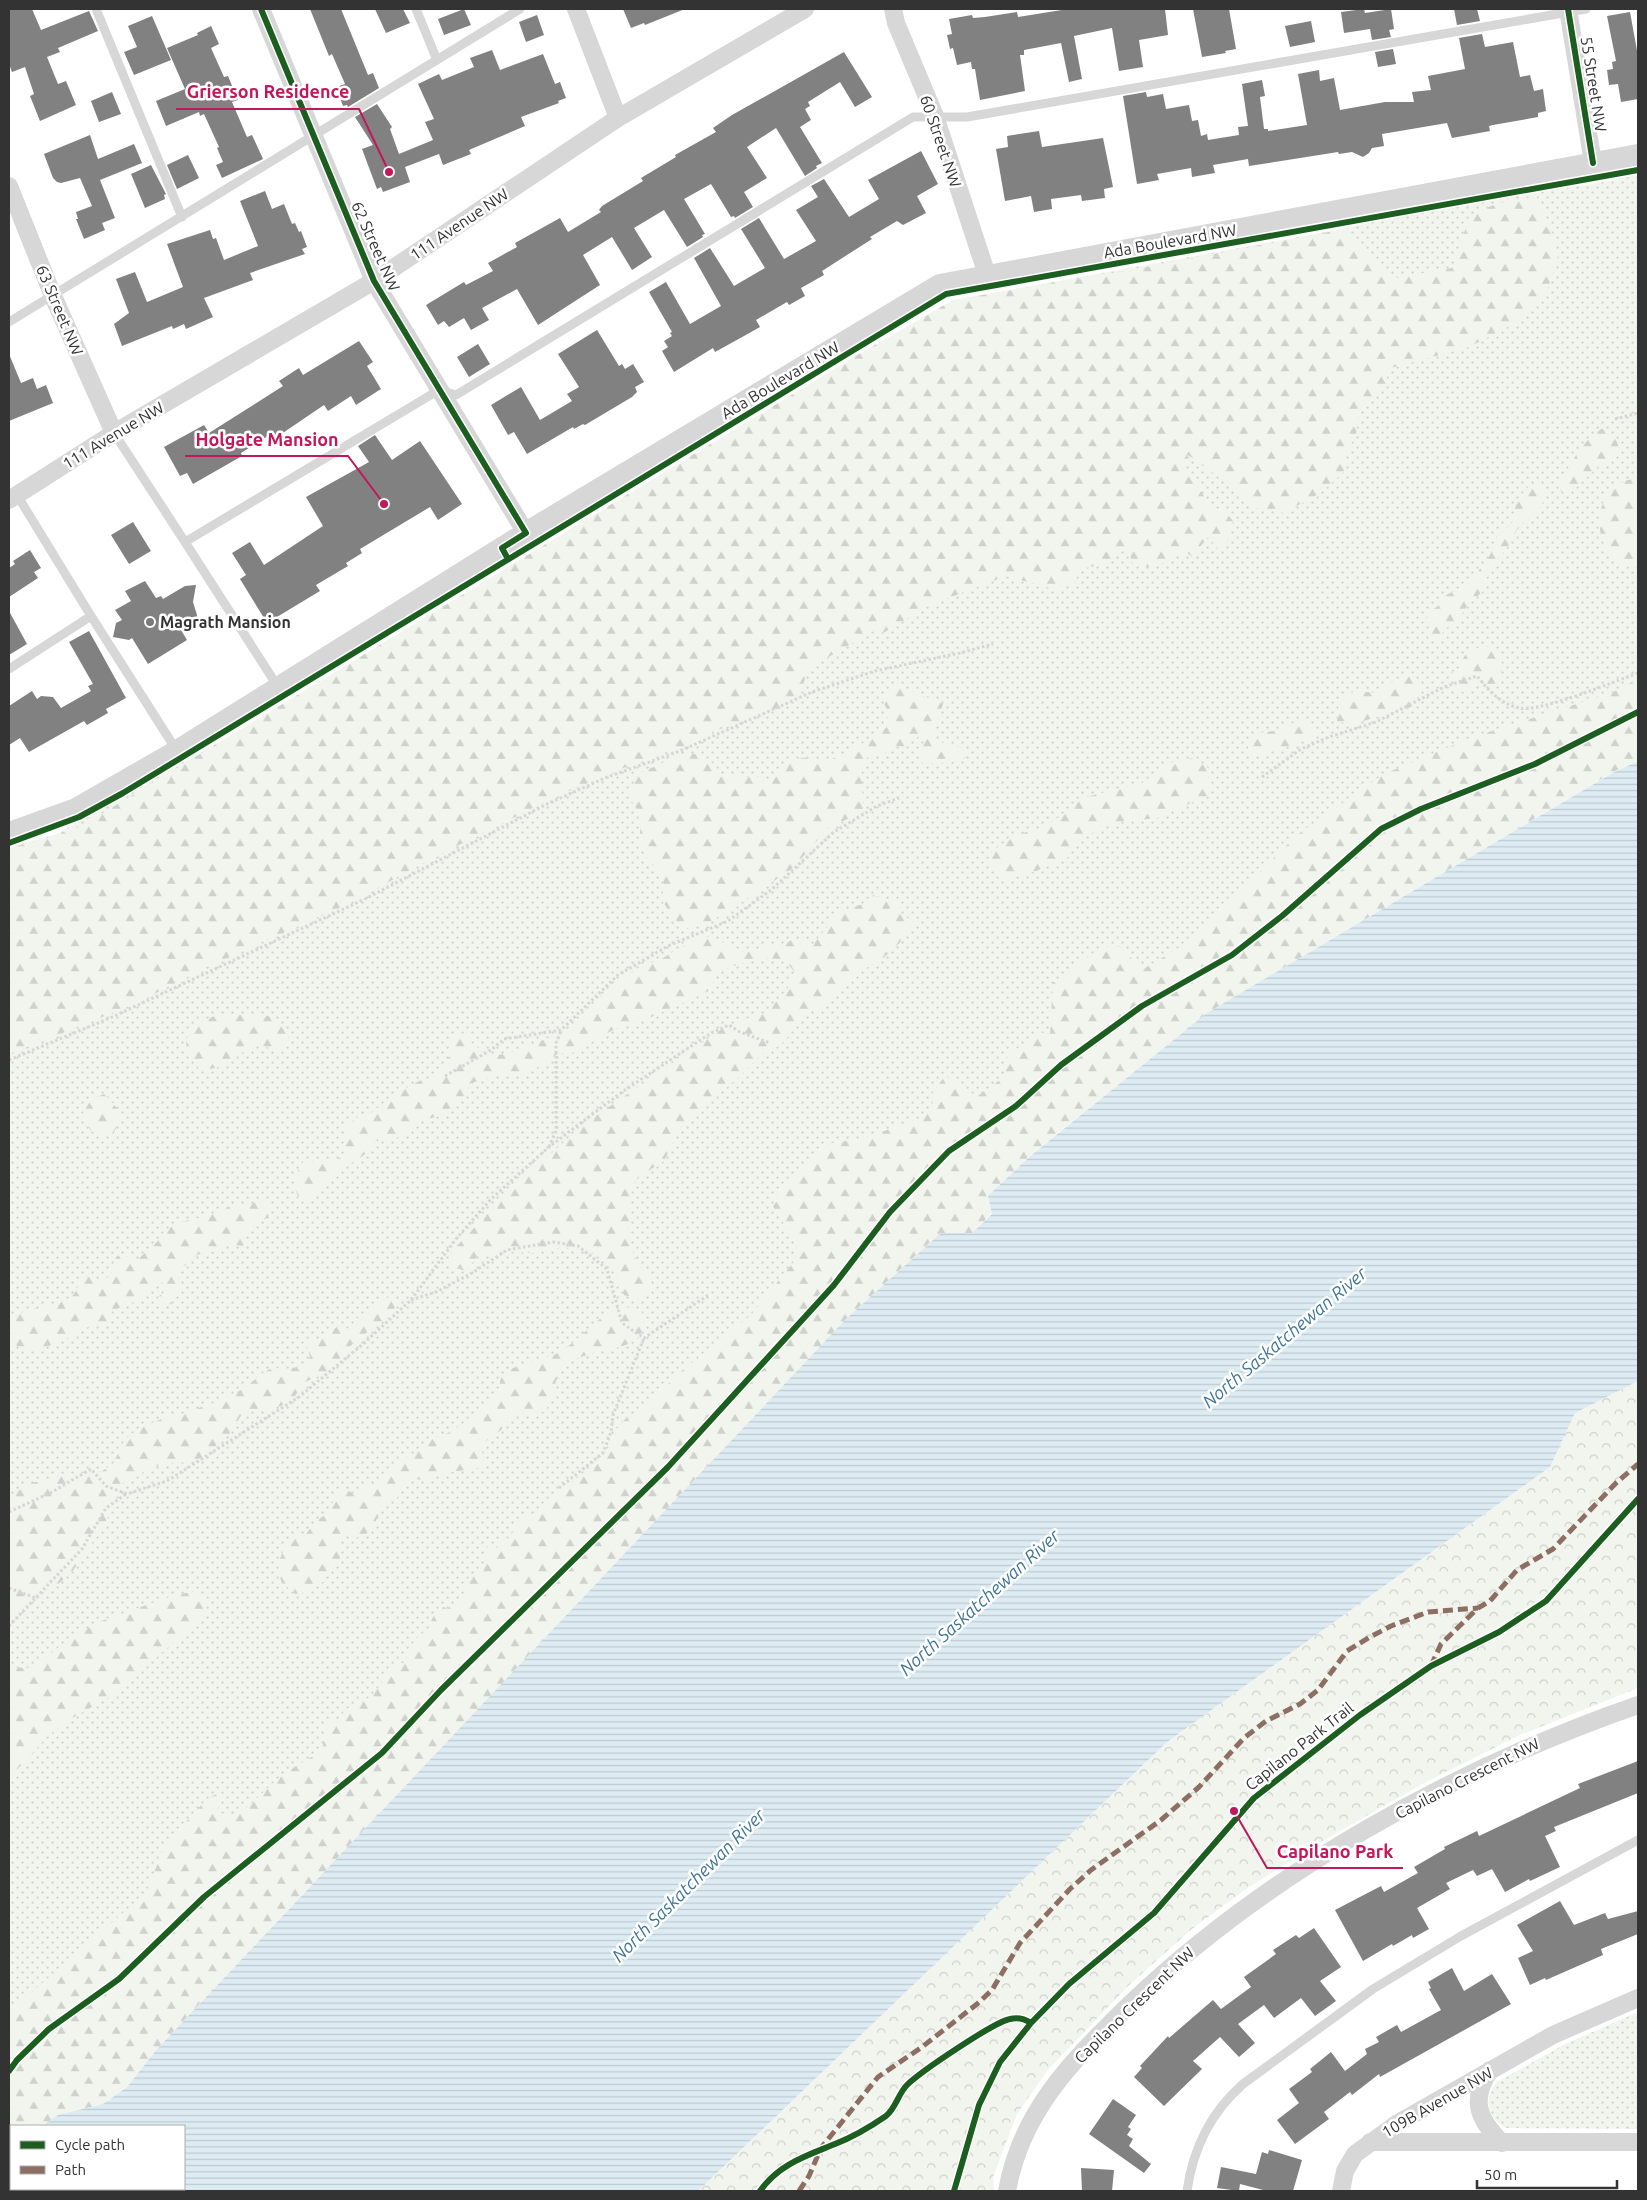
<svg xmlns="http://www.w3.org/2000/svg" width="1647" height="2200" font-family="Ubuntu,sans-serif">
<defs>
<pattern id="grass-dots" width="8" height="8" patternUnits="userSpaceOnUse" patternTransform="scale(1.25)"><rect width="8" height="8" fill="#f1f5ed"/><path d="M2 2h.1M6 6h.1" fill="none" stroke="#cfd2cc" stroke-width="1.8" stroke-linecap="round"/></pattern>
<pattern id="forest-firs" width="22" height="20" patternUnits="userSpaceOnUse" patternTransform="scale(1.25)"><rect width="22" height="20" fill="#f1f5ed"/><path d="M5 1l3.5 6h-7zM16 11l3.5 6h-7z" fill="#cfd2cc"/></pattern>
<pattern id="park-crowns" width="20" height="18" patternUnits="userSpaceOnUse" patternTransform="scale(1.25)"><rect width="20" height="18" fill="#f1f5ed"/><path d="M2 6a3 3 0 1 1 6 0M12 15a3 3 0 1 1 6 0" fill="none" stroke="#cfd2cc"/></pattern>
<pattern id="water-rules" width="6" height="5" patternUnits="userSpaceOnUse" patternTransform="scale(1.25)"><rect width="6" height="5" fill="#ddebf3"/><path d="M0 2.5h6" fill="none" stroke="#becad1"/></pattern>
</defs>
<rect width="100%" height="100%" fill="#fff"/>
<path fill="url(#grass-dots)" d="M 1638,175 L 1638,760 L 1613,772 L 1206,1013 L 1029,1156 L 846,1319 L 337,1860 L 58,2114 L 11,2126 L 11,2149 L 9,2151 L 9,847 L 57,834 L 291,701 L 513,564 L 955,300 L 1342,229 L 1470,200 L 1587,185 Z
M 1638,2012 L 1638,2129 L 1506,2128 C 1487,2118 1483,2098 1497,2082 L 1565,2044 Z"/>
<path fill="url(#forest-firs)" d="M 1537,197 L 1550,227 L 1558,259 L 1544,300 L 1523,319 L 1469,347 L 1387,369 L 1387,386 L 1360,408 L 1356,434 L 1346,455 L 1344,472 L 1320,493 L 1284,513 L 1256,508 L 1235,489 L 1188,455 L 1184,464 L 1212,509 L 1225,511 L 1233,521 L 1228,542 L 1220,551 L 1208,537 L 1192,557 L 1185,551 L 1184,557 L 1175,553 C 1164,566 1148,571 1132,563 L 1129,549 L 1115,550 L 1110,563 L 1080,569 L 1075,583 L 1057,590 L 1006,576 L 930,605 L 883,633 L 875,630 L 808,669 L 799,698 L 780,711 L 773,710 L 712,732 L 707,740 L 626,767 L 555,797 L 425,862 L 352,902 L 204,968 L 135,1004 L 9,1054 L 9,848 L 58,835 L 83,825 L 852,358 L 953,300 L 1141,268 L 1344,229 L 1395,278 L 1452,268 C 1457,256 1463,229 1471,220 C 1487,202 1515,199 1537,197 Z
M 1603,428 C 1615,433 1617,440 1620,452 L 1610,460 L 1600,465 L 1570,493 L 1561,492 L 1559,484 C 1571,464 1582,440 1603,428 Z
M 1638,478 L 1638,562 L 1634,567 L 1629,565 L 1626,568 C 1587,547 1591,482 1638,478 Z
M 1537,483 L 1544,484 L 1548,494 C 1541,507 1533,514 1522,524 C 1513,532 1511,548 1497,559 L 1496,568 L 1484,580 L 1483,591 L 1466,607 L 1457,622 L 1444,629 L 1439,642 L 1428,638 L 1431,627 L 1427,620 L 1428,612 L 1440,605 L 1444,596 L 1465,586 L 1471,581 L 1490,555 L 1498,535 L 1512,523 L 1516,501 L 1529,486 Z
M 1495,647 L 1502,663 L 1500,683 L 1491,687 L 1483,681 L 1477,684 L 1473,691 L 1455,692 L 1452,670 L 1459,670 C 1464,648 1475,647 1495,647 Z
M 1412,673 L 1421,689 L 1414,706 L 1350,725 L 1337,721 L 1339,700 L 1355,691 L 1378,693 L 1395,680 Z
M 1638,679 L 1638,760 L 1613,772 L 1208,1013 L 1028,1157 L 988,1197 L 992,1213 L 972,1233 L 940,1233 L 846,1319 L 157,2049 L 127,2087 L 103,2104 L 58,2115 L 42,2126 L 11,2126 L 11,2148 L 9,2150 L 9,2012 L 146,1893 L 163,1850 L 195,1811 L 210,1797 L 219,1793 L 224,1798 L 216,1811 L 220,1815 L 229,1816 L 243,1811 L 283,1774 L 313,1756 L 323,1745 L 325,1728 L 331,1721 L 340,1721 L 345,1709 C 367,1704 382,1688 389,1667 L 406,1662 C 409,1647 415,1636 429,1629 C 431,1619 434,1614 442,1606 L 447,1609 L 464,1596 L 469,1576 L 479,1574 C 485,1567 484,1556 487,1547 L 497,1548 L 502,1540 L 510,1538 C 515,1526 522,1515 536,1513 L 541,1505 L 549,1501 L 588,1469 L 608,1448 L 618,1427 L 628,1416 L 639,1414 L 679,1373 L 751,1315 L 796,1259 L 797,1241 L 785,1235 L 788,1230 L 772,1205 L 778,1201 L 775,1194 L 828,1144 L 867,1137 L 919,1119 L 933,1108 L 932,1094 L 944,1077 C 957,1077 960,1082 967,1092 L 979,1095 L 1004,1077 L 1008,1053 L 1034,1040 L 1038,1032 L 1050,1034 L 1053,983 L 1101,947 L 1120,946 L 1142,970 L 1190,941 L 1297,835 L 1384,774 L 1473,737 L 1611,693 Z
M 899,686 L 943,704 L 933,735 L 933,740 L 948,744 L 951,747 L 960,747 L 966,751 L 965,760 C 959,762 929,764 922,763 L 918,752 L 924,742 L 919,736 L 904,747 L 895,747 L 880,756 L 865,758 L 861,776 L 864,812 L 829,827 L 793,868 L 730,910 L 704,925 L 687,928 L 678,924 C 674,913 665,908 661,898 C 672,871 650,870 643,850 C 638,838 641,826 641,814 C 625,797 630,791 639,773 C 671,762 696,735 721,774 L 732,774 L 741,778 L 753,776 L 769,779 C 782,770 791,756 810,758 C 817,759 821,763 829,760 C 844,755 857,744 872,740 L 876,734 L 886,728 L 888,711 C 879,698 885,691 899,686 Z
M 1302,718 L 1313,724 L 1318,732 L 1316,737 L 1252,758 L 1248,747 C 1255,727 1265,735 1280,729 C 1288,726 1295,722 1302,718 Z
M 1192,758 L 1208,768 L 1209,795 L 1157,818 L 1121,822 L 1099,829 L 1078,842 L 1067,858 L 1036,871 L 1002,881 L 988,865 L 992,851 L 1017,835 L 1046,826 L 1066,812 L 1082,798 L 1145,782 L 1169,763 Z
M 873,895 L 882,899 L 897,901 L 900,913 L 915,923 C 907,933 899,945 889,953 C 868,972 849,969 836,998 L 827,999 L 818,1010 L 807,1011 L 785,1041 L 763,1053 L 737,1079 L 697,1111 L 679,1131 L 664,1161 L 637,1178 L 631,1194 L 628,1235 L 634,1256 L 652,1277 L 649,1295 L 636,1299 L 624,1295 C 612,1261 596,1246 559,1248 C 550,1248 541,1252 532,1253 C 525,1253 517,1251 509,1252 C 495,1253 495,1258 480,1253 L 466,1271 L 450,1266 L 452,1251 L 517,1183 L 587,1122 L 725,1027 L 752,1017 L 768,1013 L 774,1003 L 783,998 L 795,973 C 779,945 739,964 716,973 L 711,990 L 647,1019 L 613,1030 L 572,1053 L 559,1053 L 532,1071 L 521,1075 L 499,1075 L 471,1083 L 461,1100 L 453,1106 L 447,1114 L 420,1121 L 406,1134 L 391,1140 L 376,1141 C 359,1170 332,1160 318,1196 L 301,1202 C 292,1187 293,1176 303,1162 C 315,1161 345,1166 345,1147 C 345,1138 343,1138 345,1127 L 362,1114 L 369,1115 C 387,1100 405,1087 426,1078 L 430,1080 C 445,1070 451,1060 451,1041 L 458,1035 L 467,1033 L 471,1042 L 489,1057 L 512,1052 L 573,1028 L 599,997 L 638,968 L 663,958 L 686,944 L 691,933 L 719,940 L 738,952 L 756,951 L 775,943 L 783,944 L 792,940 L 804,940 L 812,945 L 840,912 L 868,902 Z
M 221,1014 L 270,1016 L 285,1026 L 290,1043 L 282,1052 L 257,1044 L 216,1068 L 200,1070 C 196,1064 188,1056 187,1050 C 182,1028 205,1019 221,1014 Z
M 104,1094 L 116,1107 L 121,1118 L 112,1136 L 91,1131 L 81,1116 L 91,1100 Z
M 260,1201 L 268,1202 L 273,1207 L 268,1217 L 246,1232 L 243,1246 L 229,1244 L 215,1251 L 197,1255 L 190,1264 L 180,1267 L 178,1274 L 180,1290 L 175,1294 L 171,1304 L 161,1307 L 156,1304 L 159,1296 L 166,1291 L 165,1285 L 161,1282 L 134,1302 L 112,1311 L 108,1325 C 95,1325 78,1327 71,1339 L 62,1336 C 54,1345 37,1355 24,1349 C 19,1347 15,1344 9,1343 L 9,1322 C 13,1319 17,1315 21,1313 C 42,1303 74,1310 79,1282 L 85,1277 L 92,1277 L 96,1281 C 113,1279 112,1272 116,1257 L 121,1254 L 137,1260 L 158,1241 L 165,1230 L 181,1222 L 215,1214 L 233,1205 L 247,1205 Z
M 391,1297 L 396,1301 L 393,1314 L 355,1341 L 328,1372 L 305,1382 L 295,1396 L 281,1406 L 242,1414 L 231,1432 L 206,1455 L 192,1462 L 169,1463 L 153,1467 L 121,1484 L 105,1524 L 72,1572 L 57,1585 L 30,1598 L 9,1621 L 9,1498 L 11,1495 L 32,1483 L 65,1475 L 102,1471 L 113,1464 L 125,1439 L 137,1430 L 172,1414 L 182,1414 L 221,1400 L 248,1386 L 259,1375 L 272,1368 L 286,1369 L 303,1366 L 310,1357 L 306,1343 L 310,1340 L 318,1344 L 329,1330 L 338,1327 L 347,1329 C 361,1317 371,1300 391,1297 Z
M 626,1307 L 642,1312 C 652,1349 614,1346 590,1354 C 583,1356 576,1359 568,1361 C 565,1367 559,1375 556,1381 C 553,1391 555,1401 545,1410 C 536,1418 525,1412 515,1414 C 506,1416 506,1426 500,1431 C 490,1438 488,1438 480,1449 L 485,1457 L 483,1467 L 440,1474 L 426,1480 L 411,1479 L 404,1484 L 397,1498 L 381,1507 C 378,1518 371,1536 358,1537 C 353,1538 347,1535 342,1535 L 339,1541 L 341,1562 L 325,1572 L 324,1581 L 308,1592 L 295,1594 L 281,1581 L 278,1564 L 287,1541 L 297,1533 L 301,1536 L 306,1534 L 316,1521 L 328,1513 L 336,1495 L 344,1488 L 354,1494 L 366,1485 L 375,1485 L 399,1460 L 416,1453 L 432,1439 L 448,1433 L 479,1414 L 500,1391 C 499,1384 500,1378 504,1373 C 511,1366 546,1359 558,1353 C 583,1339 596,1313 626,1307 Z
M 193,1592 L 207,1598 L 206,1612 L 192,1628 L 136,1674 L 122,1690 L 67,1721 L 45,1738 L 29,1758 L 9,1777 L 9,1667 L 33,1668 L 69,1639 L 101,1621 L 178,1594 Z"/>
<path fill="url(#park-crowns)" d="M 1638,1381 L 1638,1688 L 1520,1735 L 1422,1784 L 1326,1839 L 1246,1889 L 1192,1929 L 1128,1986 L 1048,2070 L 1017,2114 L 993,2177 L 994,2191 L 698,2191 L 1167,1742 L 1550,1467 L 1575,1413 Z"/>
<path fill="url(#water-rules)" d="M 1638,761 L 1638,1381 L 1575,1413 L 1550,1467 L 1167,1742 L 698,2191 L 9,2191 L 9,2150 L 11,2148 L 11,2189 L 184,2189 L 184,2126 L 42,2126 L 58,2115 L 103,2104 L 127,2087 L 157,2049 L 846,1319 L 941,1233 L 972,1233 L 992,1214 L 988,1196 L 1029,1157 L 1207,1013 L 1614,772 Z"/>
<path fill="#818181" d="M 9,9 L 32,9 L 41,30 L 89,11 L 98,31 L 58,48 L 60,52 L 47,57 L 58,84 L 66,81 L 76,105 L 40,121 L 30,96 L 34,94 L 25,67 L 12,72 L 9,64 Z
M 310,9 L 341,9 L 368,75 L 373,73 L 379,88 L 348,107 L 347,105 L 343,106 L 336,87 L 345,84 L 332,54 L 329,56 Z
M 375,9 L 403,9 L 410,23 L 386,33 Z
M 464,9 L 471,25 L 444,35 L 438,19 Z
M 623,9 L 685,9 L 645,25 L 644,23 L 631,28 Z
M 1068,9 L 1165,9 L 1168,35 L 1139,40 L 1143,67 L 1119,71 L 1112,28 L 1074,36 L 1082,79 L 1069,82 L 1061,43 L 1024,50 L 1024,55 L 1020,55 L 1025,91 L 980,100 L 975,69 L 972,69 L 971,62 L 957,65 L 953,48 L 950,49 L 947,35 L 952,34 L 949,19 L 972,15 L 973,18 L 985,17 L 1017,12 L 1018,17 Z
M 1193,9 L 1229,9 L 1236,49 L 1225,51 L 1226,53 L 1202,57 Z
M 1364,9 L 1365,13 L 1391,9 L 1394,29 L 1389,30 L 1391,37 L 1372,40 L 1370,29 L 1344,33 L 1341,12 Z
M 1454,9 L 1477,9 L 1480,21 L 1457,25 Z
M 1630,12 L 1638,56 L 1638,99 L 1621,102 L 1618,84 L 1609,85 L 1607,70 L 1613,69 L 1612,62 L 1616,61 L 1607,16 Z
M 537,15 L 544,35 L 526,42 L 519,22 Z
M 152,16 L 171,60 L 134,75 L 124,52 L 137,47 L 128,26 Z
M 1311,21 L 1315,42 L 1290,47 L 1285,26 Z
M 211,26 L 219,44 L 211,48 L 224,77 L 228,76 L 238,100 L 232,102 L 247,137 L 252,135 L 263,159 L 222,178 L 216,165 L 223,162 L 217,148 L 219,147 L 204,114 L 200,116 L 199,112 L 166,126 L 156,101 L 185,89 L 167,48 L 198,35 L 197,33 Z
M 1482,34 L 1485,47 L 1513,42 L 1520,77 L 1530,75 L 1534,91 L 1543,89 L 1546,111 L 1538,113 L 1538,117 L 1493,125 L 1489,126 L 1490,131 L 1452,138 L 1447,123 L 1382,134 L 1384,146 L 1372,148 L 1369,153 L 1363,157 L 1352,152 L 1339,154 L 1338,152 L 1249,166 L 1248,159 L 1213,165 L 1215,173 L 1192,177 L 1191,168 L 1157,174 L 1159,180 L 1137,184 L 1123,96 L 1146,92 L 1147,97 L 1163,94 L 1166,109 L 1189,105 L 1192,121 L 1198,120 L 1201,136 L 1207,134 L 1208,140 L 1239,135 L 1238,127 L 1248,126 L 1242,84 L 1262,80 L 1265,96 L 1260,97 L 1264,129 L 1268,129 L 1268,131 L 1307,125 L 1298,74 L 1319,70 L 1320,81 L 1334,78 L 1340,110 L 1385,102 L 1414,102 L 1412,92 L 1431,90 L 1428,76 L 1465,69 L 1459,38 Z
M 1393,49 L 1396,64 L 1378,67 L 1375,52 Z
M 492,50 L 500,70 L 543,54 L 555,84 L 560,82 L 566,98 L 558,101 L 559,103 L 521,117 L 525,126 L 469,150 L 471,154 L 443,165 L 439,154 L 405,167 L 410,182 L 383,192 L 381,187 L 377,189 L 362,149 L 373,145 L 355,117 L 377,104 L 392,127 L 390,129 L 399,154 L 433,140 L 425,122 L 434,119 L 418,84 L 439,74 L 442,80 L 474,67 L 470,58 Z
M 844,52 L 872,97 L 855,107 L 840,82 L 808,102 L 810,106 L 805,109 L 811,120 L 800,127 L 822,163 L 816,166 L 817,168 L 805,176 L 776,128 L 747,147 L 767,178 L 744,192 L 753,207 L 735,218 L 734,216 L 731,217 L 711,184 L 684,199 L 705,234 L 702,235 L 703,237 L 687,247 L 664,210 L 634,228 L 652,257 L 632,270 L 612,237 L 583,255 L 600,285 L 538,325 L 517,289 L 482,308 L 489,320 L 471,330 L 464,318 L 449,327 L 444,321 L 438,325 L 426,305 L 464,282 L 466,285 L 493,271 L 488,263 L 517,247 L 515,243 L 560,218 L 568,232 L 601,212 L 599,210 L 602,206 L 643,181 L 641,178 L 676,157 L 675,155 L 716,132 L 713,128 L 732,115 Z
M 112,92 L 121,114 L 99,122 L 91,101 Z
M 1039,131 L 1042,147 L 1103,138 L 1113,187 L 1104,189 L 1105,198 L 1082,201 L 1081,195 L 1051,199 L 1052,209 L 1034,212 L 1031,196 L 1005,201 L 996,149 L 1008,147 L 1007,136 Z
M 90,135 L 98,159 L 134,144 L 142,163 L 100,180 L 115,218 L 102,223 L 105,230 L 84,239 L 76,219 L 78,219 L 76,212 L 92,206 L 80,178 L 61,183 L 57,182 L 53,178 L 44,154 Z
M 921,151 L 938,184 L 917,196 L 926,213 L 903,225 L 897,221 L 870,237 L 872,239 L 822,271 L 824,275 L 801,288 L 805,296 L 789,305 L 787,302 L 756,320 L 760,327 L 744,336 L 715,352 L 713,348 L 674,372 L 662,351 L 668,347 L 664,341 L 672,336 L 670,333 L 672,332 L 649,292 L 666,282 L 690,324 L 721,306 L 694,258 L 710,248 L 734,286 L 765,268 L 741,229 L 759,218 L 784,259 L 816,241 L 796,210 L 818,197 L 811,186 L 824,179 L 849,217 L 879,199 L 868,180 Z
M 188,155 L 199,178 L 177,189 L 167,165 Z
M 151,165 L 166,194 L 164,195 L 165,199 L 145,208 L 131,174 Z
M 265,191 L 272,209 L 284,204 L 292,224 L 295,223 L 299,232 L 301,231 L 307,247 L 302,249 L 305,254 L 250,273 L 253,280 L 204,298 L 213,317 L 186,329 L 184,324 L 173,329 L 172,326 L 122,346 L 114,324 L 129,313 L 116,279 L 135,272 L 147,302 L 183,287 L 167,244 L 210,230 L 213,239 L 216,238 L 224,260 L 258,246 L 240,201 Z
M 597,330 L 619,366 L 622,364 L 625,369 L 633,364 L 644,382 L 635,387 L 637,392 L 632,397 L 585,425 L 583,424 L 574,429 L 573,427 L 527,454 L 514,432 L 508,435 L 491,405 L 521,387 L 540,420 L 572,401 L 567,394 L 579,387 L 558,354 Z
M 359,341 L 373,362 L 367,366 L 381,389 L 356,405 L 351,396 L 328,411 L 324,405 L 271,441 L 268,436 L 241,453 L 242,456 L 193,484 L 187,473 L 180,476 L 164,447 L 204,425 L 209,433 L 283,386 L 279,381 L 299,368 L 303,375 Z
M 478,344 L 490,364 L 469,377 L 457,357 Z
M 9,354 L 21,383 L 33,378 L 37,389 L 46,385 L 53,403 L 9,421 Z
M 375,435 L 392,460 L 420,441 L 462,504 L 438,520 L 430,507 L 360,549 L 362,553 L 346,563 L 348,566 L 316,585 L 320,591 L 267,623 L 240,579 L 246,575 L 232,553 L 250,542 L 264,565 L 323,526 L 306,497 L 369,462 L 358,446 Z
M 133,522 L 151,551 L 129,564 L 111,535 Z
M 30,550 L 41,568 L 34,572 L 38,578 L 9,597 L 9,568 L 15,564 L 13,561 Z
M 145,581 L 156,598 L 161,596 L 163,599 L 185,586 L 196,585 L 193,602 L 197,615 L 197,621 L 181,630 L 187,640 L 148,664 L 132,638 L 129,640 L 113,637 L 116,623 L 122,620 L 115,610 L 131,601 L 125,591 Z
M 9,611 L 27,644 L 9,655 Z
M 89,631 L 126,698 L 106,709 L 108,713 L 87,725 L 84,721 L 29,752 L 20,738 L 9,745 L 9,706 L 32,691 L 37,699 L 41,696 L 53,697 L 61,708 L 91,691 L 88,686 L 93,684 L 69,642 Z
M 1638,1761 L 1638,1793 L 1554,1827 L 1556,1831 L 1545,1836 L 1560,1867 L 1530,1881 L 1529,1879 L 1505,1892 L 1492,1869 L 1477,1876 L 1473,1870 L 1446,1883 L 1450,1889 L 1417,1908 L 1429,1929 L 1413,1938 L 1412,1935 L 1393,1946 L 1392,1944 L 1363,1961 L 1335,1910 L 1381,1886 L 1384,1892 L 1418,1873 L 1414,1867 L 1445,1849 L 1444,1847 L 1477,1831 L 1479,1836 L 1580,1788 L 1578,1784 Z
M 1560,1901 L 1574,1925 L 1605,1913 L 1608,1919 L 1638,1911 L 1638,1934 L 1601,1949 L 1603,1955 L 1546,1980 L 1545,1978 L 1530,1985 L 1518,1958 L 1533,1951 L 1517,1925 Z
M 1314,1928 L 1341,1967 L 1320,1981 L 1336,2001 L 1315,2016 L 1301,1998 L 1274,2018 L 1264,2005 L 1238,2024 L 1255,2043 L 1239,2057 L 1220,2037 L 1193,2061 L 1202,2069 L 1164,2106 L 1134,2077 L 1142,2068 L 1140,2066 L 1168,2036 L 1169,2038 L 1213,2000 L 1221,2009 L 1251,1987 L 1244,1977 L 1276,1954 L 1273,1950 L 1296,1935 L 1299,1938 Z
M 1452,1968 L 1464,1991 L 1492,1974 L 1511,2004 L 1380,2077 L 1379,2074 L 1352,2095 L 1350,2092 L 1324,2112 L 1329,2119 L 1295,2144 L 1277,2120 L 1299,2103 L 1289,2089 L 1312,2072 L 1310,2069 L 1331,2052 L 1345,2071 L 1367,2054 L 1365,2049 L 1379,2042 L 1376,2037 L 1397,2025 L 1401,2032 L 1441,2010 L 1429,1989 L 1431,1988 L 1428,1982 Z
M 1113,2099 L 1136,2115 L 1128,2127 L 1131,2129 L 1127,2135 L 1133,2139 L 1129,2146 L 1151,2164 L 1144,2173 L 1089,2134 Z
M 1269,2150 L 1302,2160 L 1293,2191 L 1267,2191 L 1240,2184 L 1239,2191 L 1217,2188 L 1221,2167 L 1256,2174 L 1262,2152 L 1268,2154 Z
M 1081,2168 L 1114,2170 L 1112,2191 L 1082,2191 Z"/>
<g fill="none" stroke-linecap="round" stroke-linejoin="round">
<path stroke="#d6d6d6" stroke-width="3" stroke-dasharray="2.5 2.5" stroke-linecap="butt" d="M 1615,419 L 1638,413
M 1262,777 L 1301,749 L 1329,737 L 1376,722 L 1444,687 L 1477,676 C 1488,690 1501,704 1519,708 C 1539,713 1615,681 1638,673
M 9,1060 L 110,1018 L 365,899 L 547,804 L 605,778 L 680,751 L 812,692 L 875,671 L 960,653 L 993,644
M 445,1076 L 491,1050 L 504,1039 L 561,1030 L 618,975 L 668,946 L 728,921 L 771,890 L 834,832 L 877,806 L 899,798
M 549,1147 L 556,1131 L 556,1043 L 561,1031
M 411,1300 L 436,1292 L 472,1273 L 507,1250 L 553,1242 L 578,1246 L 607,1269 L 622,1323 L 644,1338 L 710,1294
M 559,1488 L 603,1453 L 611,1432 L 613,1415 L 644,1338
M 9,1512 L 52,1492 L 91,1469 L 106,1486 L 127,1494 L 167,1481 L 299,1397 L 363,1344 L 411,1300 L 456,1239 L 491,1199 L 549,1147 L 622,1092 L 711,1033 L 729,1025 L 740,1032 L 770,1043
M 9,1588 L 36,1598
M 9,1626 L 82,1549 L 106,1508 L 126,1494"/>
<path stroke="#d7d7d7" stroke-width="9" d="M 96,9 L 182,217
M 416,9 L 437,60
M 9,322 L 520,9
M 114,433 L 185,542 L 439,390 L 456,395 L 913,117 L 967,117 L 1586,9
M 185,542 L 278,687
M 91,616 L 177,751
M 9,669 L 91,616 L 17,495
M 1187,2191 C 1193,2148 1210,2113 1243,2084 L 1373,1989 L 1461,1936 L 1638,1840"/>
<path stroke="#d7d7d7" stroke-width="18" d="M 261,9 L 374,281 L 526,533
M 576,9 L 618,118
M 893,9 L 896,23 L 935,116 L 987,275
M 1568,9 L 1593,163
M 9,186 L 53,296 L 114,433
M 9,500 L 114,433 L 374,281 L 618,118 L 805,9
M 1490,2070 C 1470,2100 1478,2119 1502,2143
M 1370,2142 L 1638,2142
M 1007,2191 C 1021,2112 1071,2062 1126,2008 C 1267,1872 1454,1769 1638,1705
M 1341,2191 L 1345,2171 L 1355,2154 L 1398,2123 L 1553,2035 L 1638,1998"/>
<path stroke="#d7d7d7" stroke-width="22" d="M 9,833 L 76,809 L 177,751 L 526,533 L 940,285 L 1638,155"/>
<path stroke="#8d6e63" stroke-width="5" stroke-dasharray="10 5" stroke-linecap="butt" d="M 1431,1666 L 1441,1644 L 1478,1608 L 1490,1601 L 1517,1570 L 1553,1549 L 1616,1483 L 1638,1464
M 799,2191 L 809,2176 L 821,2148 L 878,2077 L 922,2047 L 977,2004 L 992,1990 L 1020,1943 L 1070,1889 L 1091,1870 L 1161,1820 L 1199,1787 L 1244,1738 L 1266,1721 L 1300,1704 L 1318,1690 L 1347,1651 L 1370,1637 L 1391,1626 L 1428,1612 L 1478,1608"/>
<defs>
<path id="cycleway" d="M 261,9 L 374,281 L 526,533 L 502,548 L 508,559
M 1568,9 L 1593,163
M 9,843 L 79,817 L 123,793 L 946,294 L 1638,170
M 9,2071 L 17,2060 L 49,2029 L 119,1979 L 204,1897 L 382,1753 L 441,1690 L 668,1467 L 834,1285 L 890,1212 L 949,1151 L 1016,1106 L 1061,1065 L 1142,1006 L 1232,955 L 1282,916 L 1381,829 L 1421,809 L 1535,764 L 1638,712
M 760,2191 C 779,2164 806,2156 835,2144 C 853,2137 870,2127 886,2116 C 896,2108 898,2094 907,2085 C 920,2072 994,2022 1010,2019 C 1018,2017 1025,2019 1031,2023
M 954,2191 L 979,2105 L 1000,2062 L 1031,2023 L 1069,1984 L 1154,1913 L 1254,1798 L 1360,1715 L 1431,1666 L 1499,1632 L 1546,1601 L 1638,1499"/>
</defs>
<use href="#cycleway" stroke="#fff" stroke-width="9"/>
<use href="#cycleway" stroke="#1b5e20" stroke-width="6"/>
</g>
<circle fill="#7a7a7a" stroke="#fff" stroke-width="2" cx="150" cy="622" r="5"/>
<g text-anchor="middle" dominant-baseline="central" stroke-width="5" stroke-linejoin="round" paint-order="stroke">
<g font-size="16" fill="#333" stroke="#fff">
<text transform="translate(1594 84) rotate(81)">55 Street NW</text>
<text transform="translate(941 141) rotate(71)">60 Street NW</text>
<text transform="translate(459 224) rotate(-34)">111 Avenue NW</text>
<text transform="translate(1170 241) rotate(-10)">Ada Boulevard NW</text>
<text transform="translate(376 246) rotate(66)">62 Street NW</text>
<text transform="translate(60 310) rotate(67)">63 Street NW</text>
<text transform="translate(780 380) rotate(-31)">Ada Boulevard NW</text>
<text transform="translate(113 435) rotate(-31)">111 Avenue NW</text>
<text transform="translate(1299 1746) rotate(-38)">Capilano Park Trail</text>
<text transform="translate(1467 1778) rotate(-27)">Capilano Crescent NW</text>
<text transform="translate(1134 2005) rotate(-44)">Capilano Crescent NW</text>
<text transform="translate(1437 2102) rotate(-30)">109B Avenue NW</text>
</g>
<g font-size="16" font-weight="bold" fill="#333" stroke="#fff" text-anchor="start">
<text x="160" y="622">Magrath Mansion</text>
</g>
<g font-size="18" font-style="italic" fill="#3f7597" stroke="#fff">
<text transform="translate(1284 1337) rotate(-40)">North Saskatchewan River</text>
<text transform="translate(979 1602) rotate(-42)">North Saskatchewan River</text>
<text transform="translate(688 1885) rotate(-45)">North Saskatchewan River</text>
</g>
</g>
<path fill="none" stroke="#c2185b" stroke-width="2" d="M389 172L359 109H176M384 504L348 456H185M1234 1811L1267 1868H1403"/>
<g fill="#c2185b" stroke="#fff" stroke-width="2">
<circle cx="389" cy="172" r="5"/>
<circle cx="384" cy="504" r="5"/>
<circle cx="1234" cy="1811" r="5"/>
</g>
<g font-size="18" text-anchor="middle" font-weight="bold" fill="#c2185b" stroke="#fff" stroke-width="5" stroke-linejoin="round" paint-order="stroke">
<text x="268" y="98">Grierson Residence</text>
<text x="267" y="446">Holgate Mansion</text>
<text x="1335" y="1858">Capilano Park</text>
</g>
<rect width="1647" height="2200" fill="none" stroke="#333333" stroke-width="20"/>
<rect x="10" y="2125" width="175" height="65" fill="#ffffff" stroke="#adadad"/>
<rect x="20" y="2141" width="25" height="8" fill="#1b5e20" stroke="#adadad"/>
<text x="55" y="2150" font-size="15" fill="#333333">Cycle path</text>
<rect x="20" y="2166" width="25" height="8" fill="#8d6e63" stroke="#adadad"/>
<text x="55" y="2175" font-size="15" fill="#333333">Path</text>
<path d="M1477 2180v8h140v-8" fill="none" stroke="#333333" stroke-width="2.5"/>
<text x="1484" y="2180" font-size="15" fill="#333333" stroke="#ffffff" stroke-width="4" paint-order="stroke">50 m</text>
</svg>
